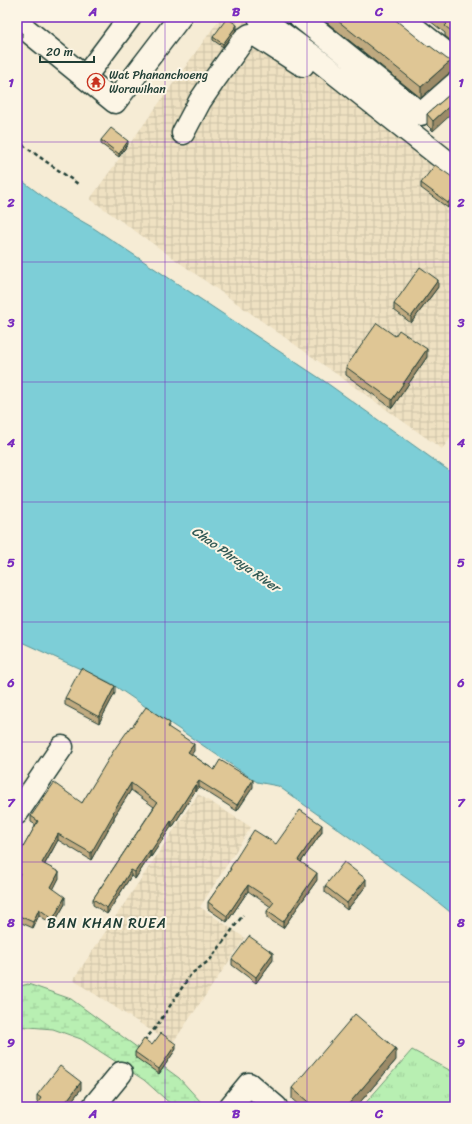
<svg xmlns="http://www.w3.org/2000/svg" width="472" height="1124" font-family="Sriracha,sans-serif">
<defs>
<pattern id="industrial-grid" width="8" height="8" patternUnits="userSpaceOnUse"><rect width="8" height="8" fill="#efe1c2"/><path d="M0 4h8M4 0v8" fill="none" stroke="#ccc2a7"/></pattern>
<pattern id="grass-tufts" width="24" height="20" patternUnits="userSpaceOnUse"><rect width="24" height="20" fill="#b8efb2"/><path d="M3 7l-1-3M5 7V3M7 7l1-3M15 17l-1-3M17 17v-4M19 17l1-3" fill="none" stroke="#9ece9a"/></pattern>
<pattern id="wetland-marsh" width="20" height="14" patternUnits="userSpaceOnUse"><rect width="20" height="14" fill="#b8efb2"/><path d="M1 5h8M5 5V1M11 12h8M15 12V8" fill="none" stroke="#9ece9a"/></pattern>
</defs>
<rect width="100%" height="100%" fill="#f6ecd5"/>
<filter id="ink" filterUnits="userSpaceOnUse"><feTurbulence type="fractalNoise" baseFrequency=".025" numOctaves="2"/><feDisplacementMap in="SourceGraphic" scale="8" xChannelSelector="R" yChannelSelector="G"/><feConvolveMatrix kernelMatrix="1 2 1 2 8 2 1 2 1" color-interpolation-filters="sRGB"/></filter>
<g filter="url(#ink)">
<path fill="url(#industrial-grid)" d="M 221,17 L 243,17 L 455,177 L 455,432 L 442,449 L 90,199 Z
M 198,794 L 251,827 L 200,907 L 245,938 L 172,1044 L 73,980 Z"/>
<path fill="url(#grass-tufts)" stroke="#6c9673" d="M 412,1050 L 455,1073 L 455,1107 L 362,1107 Z"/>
<path fill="url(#wetland-marsh)" stroke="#6c9673" d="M 28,984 L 71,999 L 179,1078 L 201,1102 L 201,1107 L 174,1107 L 144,1080 L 81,1039 L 53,1029 L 17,1026 L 17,987 Z"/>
<path fill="#7dced7" stroke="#579496" d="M 17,177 L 57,207 L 92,227 L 324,381 L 455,475 L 455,916 L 423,890 L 278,786 L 257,782 L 109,682 L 17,640 Z"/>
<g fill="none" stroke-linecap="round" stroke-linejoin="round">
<defs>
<path id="minor" d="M 259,17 L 313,56 L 455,168
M 300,17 L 421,114 L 455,84
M 401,17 L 455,60
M 17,22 L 115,102 L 180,17
M 85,77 L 130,17
M 183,133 L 200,101 L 215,79 L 244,39 L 250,35 L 257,36 L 299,63 L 303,65
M 17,813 L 62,747
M 93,1107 L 121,1073
M 230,1107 L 249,1084 L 276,1107"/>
</defs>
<use href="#minor" stroke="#1f3d34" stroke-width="25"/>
<path stroke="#1f3d34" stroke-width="2.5" stroke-dasharray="4 3" stroke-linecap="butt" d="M 17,141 L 78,184
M 144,1041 L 156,1027 L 191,974 L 210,960 L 243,915"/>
<use href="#minor" stroke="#fcf5e5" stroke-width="22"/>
</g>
<path fill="#c0aa80" stroke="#1f3d34" d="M 320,17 L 392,17 L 452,72 L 447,75 L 421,98 Z
M 425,17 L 455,17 L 455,44 L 445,36 L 445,33 Z
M 237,29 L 223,47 L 213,40 L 213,37 Z
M 455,90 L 433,131 L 427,125 L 427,114 Z
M 101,140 L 128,144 L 119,157 L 101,144 Z
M 455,179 L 448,208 L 421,188 L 421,183 Z
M 438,287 L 411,323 L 394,310 L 394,304 Z
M 427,357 L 392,408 L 346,375 L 346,367 Z
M 115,693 L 99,723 L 65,705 L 65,698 Z
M 132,727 L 170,729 L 194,751 L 191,754 L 214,770 L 253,787 L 237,811 L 199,787 L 196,792 L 195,791 L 172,828 L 171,827 L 151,857 L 150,856 L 135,879 L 131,876 L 107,914 L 93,905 L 93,899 L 154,807 L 131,790 L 114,817 L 114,819 L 91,860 L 58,840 L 45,864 L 59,878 L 53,889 L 65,904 L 53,925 L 39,915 L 33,928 L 17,921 L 17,880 L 18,878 L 17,877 L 17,858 L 36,825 L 31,822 L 31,816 L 82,803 Z
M 322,832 L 301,862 L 317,880 L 283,928 L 267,918 L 267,911 L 271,907 L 248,891 L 227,922 L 208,909 L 208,902 L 230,871 L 230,868 L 276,844 Z
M 325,886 L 366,886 L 347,910 L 325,892 Z
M 232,959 L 273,960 L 256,983 L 232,965 Z
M 152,1045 L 176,1049 L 159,1074 L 135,1057 L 135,1052 Z
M 396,1060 L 356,1107 L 301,1107 L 292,1099 L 292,1088 Z
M 81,1089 L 67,1107 L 35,1107 L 38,1102 L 37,1102 L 37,1095 Z"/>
<path fill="#9c8b68" stroke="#1f3d34" d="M 237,25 L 237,29 L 223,47 L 223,44 Z
M 22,33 L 22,42 L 17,49 L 17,40 Z
M 452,61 L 452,72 L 447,75 L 421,98 L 421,87 L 447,64 Z
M 455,101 L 455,111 L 433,131 L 433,121 Z
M 128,141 L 128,144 L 119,157 L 119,154 Z
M 455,193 L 455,198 L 448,208 L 448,203 Z
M 438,280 L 438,287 L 411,323 L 411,317 Z
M 427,349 L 427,357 L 392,408 L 392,400 Z
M 115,686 L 115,693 L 99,723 L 99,717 Z
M 194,744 L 194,751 L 188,759 L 188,752 Z
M 253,780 L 253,787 L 237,811 L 237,805 Z
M 199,781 L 199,787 L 196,792 L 196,785 Z
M 131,783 L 131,790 L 114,817 L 114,819 L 91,860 L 91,853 L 113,812 Z
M 195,785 L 195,791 L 172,828 L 172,821 Z
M 171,821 L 171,827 L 151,857 L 151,851 Z
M 322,825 L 322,832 L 298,866 L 298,860 Z
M 58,834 L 58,840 L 42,869 L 42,863 Z
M 150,850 L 150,856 L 135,879 L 135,872 Z
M 131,870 L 131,876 L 107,914 L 107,908 Z
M 59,872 L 59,878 L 51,894 L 51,887 Z
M 317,873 L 317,880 L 283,928 L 283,922 Z
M 366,879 L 366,886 L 347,910 L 347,903 Z
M 248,885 L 248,891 L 227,922 L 227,916 Z
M 65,897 L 65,904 L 53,925 L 53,919 Z
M 39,909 L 39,915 L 33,928 L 33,922 Z
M 273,953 L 273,960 L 256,983 L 256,977 Z
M 176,1044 L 176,1049 L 159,1074 L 159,1069 Z
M 396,1049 L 396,1060 L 356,1107 L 346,1107 Z
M 81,1082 L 81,1089 L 67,1107 L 62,1107 Z"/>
<path fill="#dfc695" stroke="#1f3d34" d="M 333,17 L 392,17 L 429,47 L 430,46 L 447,59 L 452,61 L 447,64 L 421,87 Z
M 438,17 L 455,17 L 455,34 L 445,26 L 447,24 Z
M 227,18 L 237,25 L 223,44 L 213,37 Z
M 17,29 L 22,33 L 17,40 Z
M 455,90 L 455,101 L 433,121 L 427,114 Z
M 111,128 L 128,141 L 119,154 L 101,140 Z
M 435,165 L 455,179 L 455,193 L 448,203 L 421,183 Z
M 420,267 L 438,280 L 411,317 L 394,304 Z
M 377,323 L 395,336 L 399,330 L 427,349 L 392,400 L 346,367 Z
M 81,668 L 115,686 L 99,717 L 65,698 Z
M 146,707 L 170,723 L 168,727 L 194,744 L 188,752 L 214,770 L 220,760 L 253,780 L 237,805 L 199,781 L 196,785 L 195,785 L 172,821 L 171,821 L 151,851 L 150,850 L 135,872 L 131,870 L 107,908 L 93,899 L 157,803 L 131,783 L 113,812 L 114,813 L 91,853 L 58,834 L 42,863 L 59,872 L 51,887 L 65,897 L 53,919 L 39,909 L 33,922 L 17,915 L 17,880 L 20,873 L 17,871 L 17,858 L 38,821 L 31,816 L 54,783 L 82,803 L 114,750 L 131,726 L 132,727 Z
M 300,810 L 322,825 L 298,860 L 317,873 L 283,922 L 267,911 L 274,902 L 248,885 L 227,916 L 208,902 L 231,869 L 230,868 L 254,830 L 276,844 Z
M 344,862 L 366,879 L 347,903 L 325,886 Z
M 249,936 L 273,953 L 256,977 L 232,959 Z
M 355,1014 L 396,1049 L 346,1107 L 314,1107 L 292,1088 Z
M 161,1033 L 176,1044 L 159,1069 L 135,1052 L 144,1039 L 152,1045 Z
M 60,1066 L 81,1082 L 62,1107 L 35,1107 L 41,1098 L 37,1095 Z"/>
</g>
<path fill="none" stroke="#7b2cbf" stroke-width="1" stroke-opacity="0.55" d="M 165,17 L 165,1107M 307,17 L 307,1107M 17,142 L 455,142M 17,262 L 455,262M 17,382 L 455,382M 17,502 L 455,502M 17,622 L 455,622M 17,742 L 455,742M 17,862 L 455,862M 17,982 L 455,982"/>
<defs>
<symbol id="temple-ring" viewBox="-11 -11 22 22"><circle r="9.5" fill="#fcf5e5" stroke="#c8321e" stroke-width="1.5"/><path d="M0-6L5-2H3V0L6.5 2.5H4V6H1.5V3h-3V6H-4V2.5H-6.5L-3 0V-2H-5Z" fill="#c8321e"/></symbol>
</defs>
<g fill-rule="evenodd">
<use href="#temple-ring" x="86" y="72" width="20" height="20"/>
</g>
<g text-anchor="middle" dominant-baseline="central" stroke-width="4" stroke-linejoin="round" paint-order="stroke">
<g font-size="12" fill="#1f3d34" stroke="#fcf5e5" text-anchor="start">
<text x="109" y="75">Wat Phananchoeng<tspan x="109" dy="14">Worawihan</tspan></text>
</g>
<g font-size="13" font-style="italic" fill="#325a55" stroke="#fcf5e5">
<text transform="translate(236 559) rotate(35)">Chao Phraya River</text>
</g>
<g font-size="14" letter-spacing="1" fill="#1f3d34" stroke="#fcf5e5">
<text x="107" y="923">BAN KHAN RUEA</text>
</g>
</g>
<rect width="472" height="1124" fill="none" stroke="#fcf5e5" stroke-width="44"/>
<path d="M40 56v6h54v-6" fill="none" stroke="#1f3d34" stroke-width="2"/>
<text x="46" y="56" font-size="12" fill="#1f3d34" stroke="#fcf5e5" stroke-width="3" paint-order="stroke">20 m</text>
<rect x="22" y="22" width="428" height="1080" fill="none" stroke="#7b2cbf" stroke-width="1.5"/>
<g font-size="13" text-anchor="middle" font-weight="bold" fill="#7b2cbf">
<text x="93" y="16">A</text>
<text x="236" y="16">B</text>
<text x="379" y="16">C</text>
<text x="11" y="87">1</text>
<text x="461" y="87">1</text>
<text x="11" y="207">2</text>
<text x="461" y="207">2</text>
<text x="11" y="327">3</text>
<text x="461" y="327">3</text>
<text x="11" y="447">4</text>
<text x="461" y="447">4</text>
<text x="11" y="567">5</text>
<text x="461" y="567">5</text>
<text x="11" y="687">6</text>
<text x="461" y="687">6</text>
<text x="11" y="807">7</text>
<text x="461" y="807">7</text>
<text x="11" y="927">8</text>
<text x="461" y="927">8</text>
<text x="11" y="1047">9</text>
<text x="461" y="1047">9</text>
<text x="93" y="1118">A</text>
<text x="236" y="1118">B</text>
<text x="379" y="1118">C</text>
</g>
</svg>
